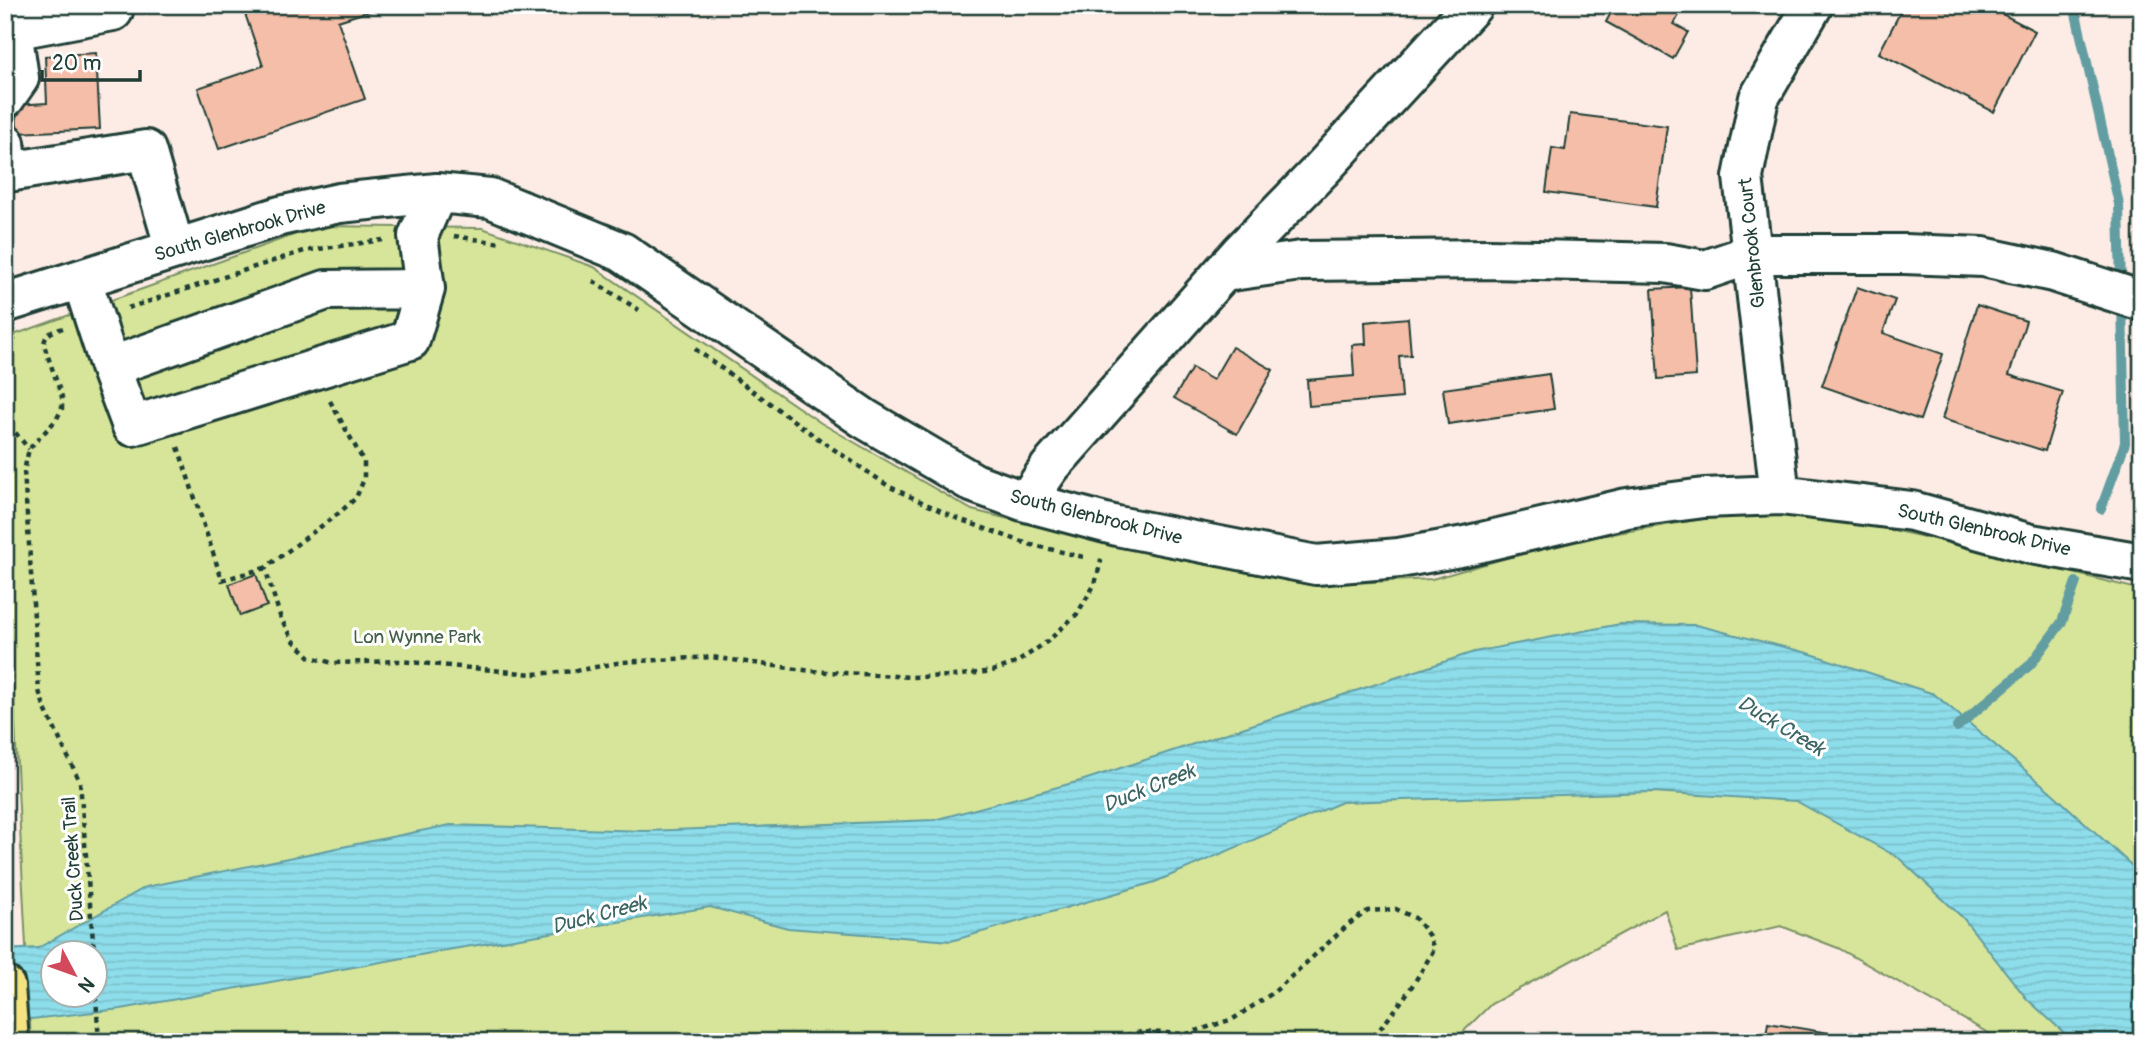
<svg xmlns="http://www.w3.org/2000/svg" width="2147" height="1047" font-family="Pangolin,sans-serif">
<defs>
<pattern id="water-rules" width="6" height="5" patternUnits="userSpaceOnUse" patternTransform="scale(1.75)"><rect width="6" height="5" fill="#8eddeb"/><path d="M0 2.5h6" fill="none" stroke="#7abfca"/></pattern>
</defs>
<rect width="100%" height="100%" fill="#fcece5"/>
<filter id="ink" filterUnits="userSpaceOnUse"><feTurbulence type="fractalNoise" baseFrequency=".0143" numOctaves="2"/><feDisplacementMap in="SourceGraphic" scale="14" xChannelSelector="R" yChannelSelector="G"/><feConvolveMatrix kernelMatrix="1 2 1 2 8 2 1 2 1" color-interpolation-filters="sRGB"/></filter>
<g filter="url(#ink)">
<path fill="#d6e599" stroke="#7a9166" stroke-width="2" fill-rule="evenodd" d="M 319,226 L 482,228 L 594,267 L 821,423 L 972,510 L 1146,553 L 1311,585 L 1432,579 L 1563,542 L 1781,506 L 1938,540 L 2142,590 L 2142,1042 L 2004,1042 L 1838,948 L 1781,926 L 1678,950 L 1665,910 L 1491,1004 L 1453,1042 L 31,1042 C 19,808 5,573 5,338 ZM 52,953 L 94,953 L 94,995 L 52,995 Z"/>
<path fill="url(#water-rules)" stroke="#629da2" stroke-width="2" fill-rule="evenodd" d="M 1620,624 L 1696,625 L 1808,653 L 1934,694 L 2050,791 L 2142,875 L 2142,1042 L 2074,1042 L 2027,999 L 1963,918 L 1899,858 L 1796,801 L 1652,792 L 1342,802 L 1155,882 L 951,941 L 788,928 L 710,907 L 453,949 L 121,1009 L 5,1022 L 5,950 L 38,948 L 146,887 L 450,825 L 646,831 L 934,820 L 1084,780 L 1474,652 ZM 52,953 L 94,953 L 94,995 L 52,995 Z"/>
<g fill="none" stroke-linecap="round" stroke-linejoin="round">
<path stroke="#629da2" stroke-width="10" d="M 2074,5 L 2119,204 L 2121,287
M 2101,509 L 2125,443 L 2122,302
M 1957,727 L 2030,665 L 2062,622 L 2076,582"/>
</g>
<path fill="#f4bea8" stroke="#1f3d34" stroke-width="2" d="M 242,5 L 374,5 L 375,9 L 338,21 L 365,99 L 219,149 L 198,88 L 263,66 Z
M 1615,5 L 1685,5 L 1674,24 L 1688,32 L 1673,59 L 1606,22 Z
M 1904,5 L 1985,5 L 2035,31 L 1994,112 L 1879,53 Z
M 96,53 L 100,129 L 17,133 L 16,105 L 47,103 L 45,56 Z
M 1570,114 L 1667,126 L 1656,207 L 1546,192 L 1552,148 L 1565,150 Z
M 1690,287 L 1696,376 L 1658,379 L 1652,289 Z
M 1857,287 L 1895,300 L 1883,333 L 1943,354 L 1920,420 L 1822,386 Z
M 1977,305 L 2026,321 L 2009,375 L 2063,392 L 2045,451 L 1942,419 Z
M 1408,318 L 1411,355 L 1399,356 L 1402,398 L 1309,406 L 1307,380 L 1354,376 L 1352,345 L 1366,344 L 1365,322 Z
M 1232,347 L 1273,370 L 1237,434 L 1174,398 L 1192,368 L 1213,380 Z
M 1549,374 L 1554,409 L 1448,424 L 1443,389 Z
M 256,574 L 267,606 L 240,616 L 229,584 Z
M 1768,1023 L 1829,1033 L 1827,1042 L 1765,1042 Z"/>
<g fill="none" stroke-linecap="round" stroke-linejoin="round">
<defs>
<path id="minor" d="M 5,98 L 19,78 L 12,30 L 113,11 L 112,5
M 5,143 L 8,172 L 146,150 L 175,249
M 1224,272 L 1301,261 L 1489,259 L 1665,263 L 1705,270 L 1752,254 L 1904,254 L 1983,257 L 2053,272 L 2142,301
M 82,280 L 110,367
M 425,289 L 326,290 L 110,367 L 132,426 L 410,340 L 425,289 L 418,236 L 437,193
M 5,303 L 280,216 L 339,203 L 437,193 L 490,198 L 622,252 L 865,419 L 974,483 L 1026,502 L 1117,526 L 1316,565 L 1399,558 L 1465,546 L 1627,508 L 1704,498 L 1780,495 L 1912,511 L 2031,544 L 2142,563
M 1780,495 L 1743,177 L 1759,98 L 1813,5
M 1026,502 L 1050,467 L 1240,253 L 1320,171 L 1473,5"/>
<path id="major" d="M 5,986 L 9,1042"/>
</defs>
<use href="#minor" stroke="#1f3d34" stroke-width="44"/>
<use href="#major" stroke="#1f3d34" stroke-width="44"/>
<path stroke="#1f3d34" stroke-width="4.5" stroke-dasharray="5 5" stroke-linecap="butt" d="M 454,236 L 501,243
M 593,281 L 639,310
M 128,308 L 304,251 L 383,240
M 63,328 C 52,332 45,333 44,345 L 62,397 L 62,409 L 56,420 L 29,449 L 24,471 L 39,691 L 45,709 L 80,782 L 94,953
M 5,347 L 15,338
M 695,349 L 823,442 L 890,487 L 956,518 L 1028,544 L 1088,558
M 330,401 L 364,462 L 364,479 L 356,498 L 339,513 L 265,568 L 281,619 L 294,641 L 310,657 L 333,663 L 399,661 L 533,674 L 575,671 L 622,662 L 711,657 L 811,671 L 912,677 L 954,676 L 992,671 L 1016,663 L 1048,641 L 1077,614 L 1095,584 L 1101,561 L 1096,560
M 5,416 L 9,425 L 29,449
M 178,447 L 222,580 L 265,568
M 94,966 L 99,1042
M 1097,1042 L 1141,1032 L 1187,1034 L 1233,1019 L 1273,993 L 1349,924 L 1368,911 L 1396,909 L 1415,918 L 1429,936 L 1434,949 C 1415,984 1395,1013 1368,1042"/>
<use href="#minor" stroke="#fff" stroke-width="38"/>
<use href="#major" stroke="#f5e382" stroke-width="38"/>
</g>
</g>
<g text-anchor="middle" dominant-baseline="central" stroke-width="6" stroke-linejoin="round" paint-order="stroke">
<g font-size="19" fill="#1f3d34" stroke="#fff">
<text transform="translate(240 231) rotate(-16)">South Glenbrook Drive</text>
<text transform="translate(1752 243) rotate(-96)">Glenbrook Court</text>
<text transform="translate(1096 517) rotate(14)">South Glenbrook Drive</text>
<text transform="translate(1984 530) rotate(13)">South Glenbrook Drive</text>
<text transform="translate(73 859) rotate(-94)">Duck Creek Trail</text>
</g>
<g font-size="19" fill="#445f48" stroke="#fff">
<text x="417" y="637">Lon Wynne Park</text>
</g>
<g font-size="21" font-style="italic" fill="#3b6562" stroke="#fff">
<text transform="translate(1781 726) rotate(31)">Duck Creek</text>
<text transform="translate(1149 788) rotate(-22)">Duck Creek</text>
<text transform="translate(599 915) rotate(-15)">Duck Creek</text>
</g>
</g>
<rect width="2147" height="1047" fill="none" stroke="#fff" stroke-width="28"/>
<rect x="14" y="14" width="2119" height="1019" fill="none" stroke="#1f3d34" stroke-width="2.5" filter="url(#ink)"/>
<g transform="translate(74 974) rotate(131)"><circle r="33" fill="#ffffff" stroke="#a5b1ae" stroke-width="2"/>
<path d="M0-5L12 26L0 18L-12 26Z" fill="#d1495b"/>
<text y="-10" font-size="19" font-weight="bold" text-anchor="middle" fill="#1f3d34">N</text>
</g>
<path d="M42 70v10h98v-10" fill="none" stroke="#1f3d34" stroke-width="3.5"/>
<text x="52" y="70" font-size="21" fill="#1f3d34" stroke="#ffffff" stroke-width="5" paint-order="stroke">20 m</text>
</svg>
